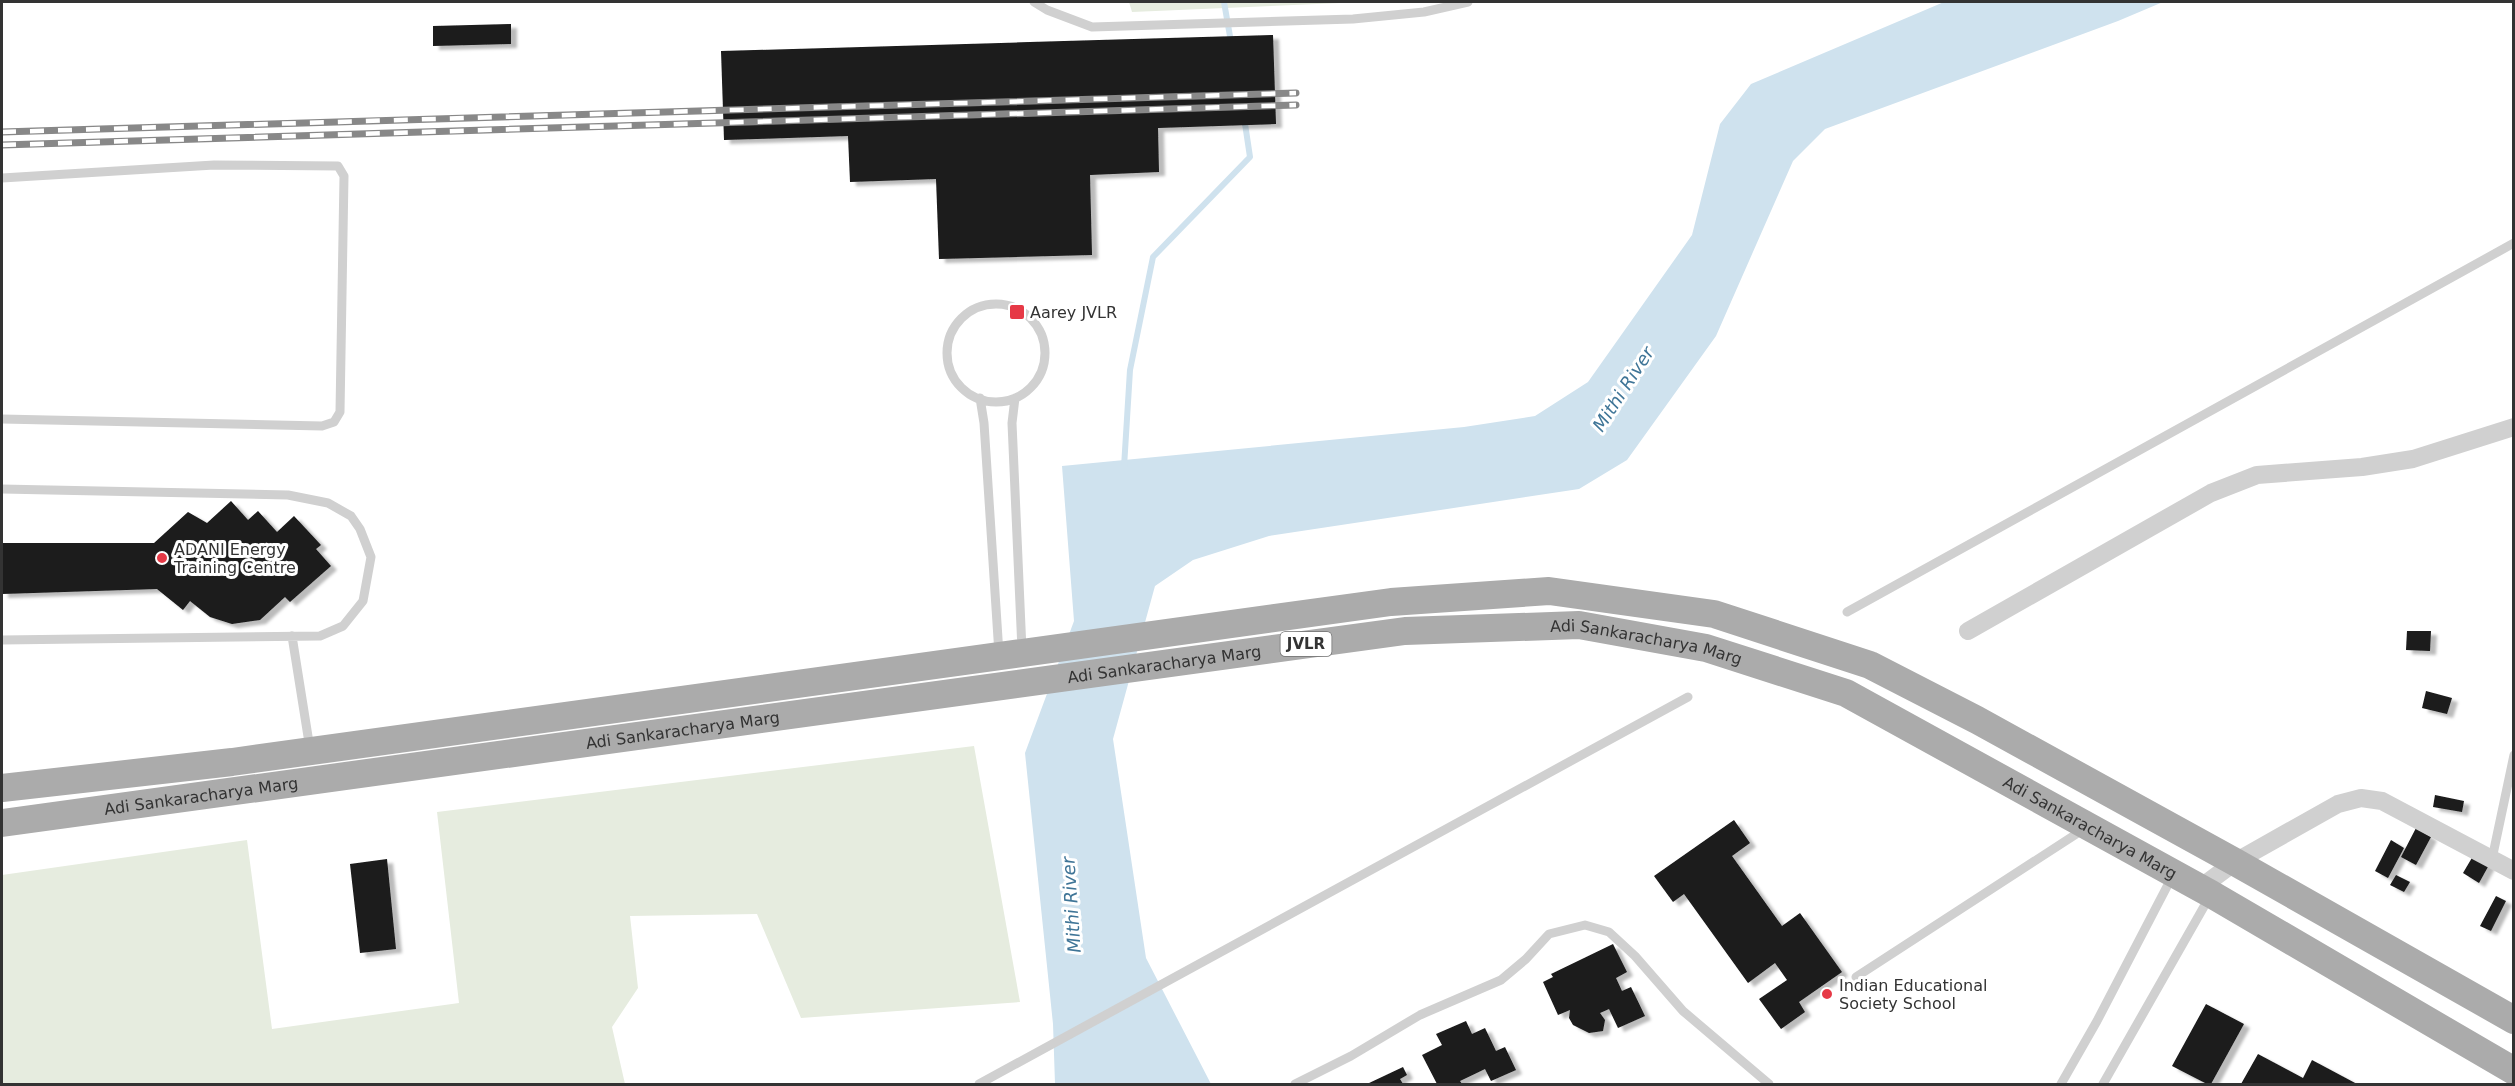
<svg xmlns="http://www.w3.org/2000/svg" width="2515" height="1086" font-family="'DejaVu Sans',sans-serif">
<defs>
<filter id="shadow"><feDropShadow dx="6" dy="4" stdDeviation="1.5" flood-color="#0004"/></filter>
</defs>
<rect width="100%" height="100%" fill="#fff"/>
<path fill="#e6ecdf" d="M 1129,2 L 1364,2 L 1132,12 Z
M 974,746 L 1020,1002 L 801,1018 L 757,914 L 630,916 L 638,988 L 612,1027 L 625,1084 L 2,1084 L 2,875 L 247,840 L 272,1029 L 459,1003 L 437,812 Z"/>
<path fill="#cfe2ee" d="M 1944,2 L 2163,2 L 2118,21 L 1825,129 L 1793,161 L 1716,336 L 1627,460 L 1579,489 L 1269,536 L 1193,560 L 1155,586 L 1113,739 L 1146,958 L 1211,1084 L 1055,1084 L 1053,1024 L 1025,753 L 1074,621 L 1062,466 L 1464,427 L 1535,416 L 1588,382 L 1692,235 L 1720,124 L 1751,84 Z"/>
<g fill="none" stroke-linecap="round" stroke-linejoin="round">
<path stroke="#cfe2ee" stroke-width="6" d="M 1224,2 L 1231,42
M 1124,467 L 1130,370 L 1153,257 L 1250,157 L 1244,117"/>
</g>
<path fill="#1a1a1a" filter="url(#shadow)" d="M 511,24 L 511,44 L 433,46 L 433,26 Z
M 1273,35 L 1276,124 L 1158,128 L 1159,172 L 1090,175 L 1092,255 L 939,259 L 936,179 L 850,182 L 848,136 L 724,140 L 721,51 Z
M 231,501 L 248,520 L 258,511 L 277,532 L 294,516 L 321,545 L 316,549 L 331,566 L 290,602 L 285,597 L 260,620 L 232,624 L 210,617 L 190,601 L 183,610 L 157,589 L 2,594 L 2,543 L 154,543 L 188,512 L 207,523 Z
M 2407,631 L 2431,631 L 2430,651 L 2406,650 Z
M 2426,691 L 2452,698 L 2447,714 L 2422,708 Z
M 2435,795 L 2464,801 L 2462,812 L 2433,807 Z
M 1734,820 L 1750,843 L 1732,856 L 1782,926 L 1800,913 L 1842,972 L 1799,1002 L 1805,1012 L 1781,1029 L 1759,999 L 1787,980 L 1775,963 L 1748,983 L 1684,894 L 1673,902 L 1654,876 Z
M 2416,828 L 2431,837 L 2416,865 L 2401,857 Z
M 2391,840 L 2404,848 L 2388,878 L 2375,871 Z
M 2473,856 L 2489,865 L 2479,883 L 2463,873 Z
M 387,859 L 396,949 L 360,953 L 350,864 Z
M 2396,875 L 2410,882 L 2404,892 L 2390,885 Z
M 2496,896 L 2506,901 L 2491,931 L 2480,926 Z
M 1613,944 L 1627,972 L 1616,978 L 1622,991 L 1631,987 L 1645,1016 L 1618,1028 L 1609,1009 L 1600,1013 L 1605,1020 L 1603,1031 L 1589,1033 L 1573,1025 L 1569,1018 L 1570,1010 L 1558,1015 L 1543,982 L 1553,977 L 1551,974 Z
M 2206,1004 L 2244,1024 L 2211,1084 L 2207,1084 L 2172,1066 Z
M 1466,1021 L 1472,1034 L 1485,1028 L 1496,1051 L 1505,1047 L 1516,1070 L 1491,1081 L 1485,1069 L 1460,1081 L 1462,1084 L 1437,1084 L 1422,1055 L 1442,1045 L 1436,1034 Z
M 2258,1054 L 2303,1078 L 2312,1060 L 2357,1084 L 2241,1084 Z
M 1403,1067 L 1407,1075 L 1400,1079 L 1403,1084 L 1367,1084 Z"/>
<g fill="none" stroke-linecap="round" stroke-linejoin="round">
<path stroke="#d0d0d0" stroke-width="9" d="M 1034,2 L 1047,10 L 1092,27 L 1353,19 L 1424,12 L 1468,2
M 2,178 L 214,165 L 338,166 L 344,176 L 340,412 L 334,422 L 322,426 L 2,419
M947 353a49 49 0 1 1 98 0a49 49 0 1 1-98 0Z
M 980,398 L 984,423 L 999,654
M 1015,398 L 1012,423 L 1022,650
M 2,489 L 288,495 L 328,503 L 351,516 L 360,529 L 371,557 L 363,601 L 343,626 L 320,636 L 2,640
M 1847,612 L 2514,243
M 292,636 L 310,749
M 2492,859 L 2514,755
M 1856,977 L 2084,829
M 979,1084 L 1688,697
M 1295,1084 L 1351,1056 L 1420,1015 L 1501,980 L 1526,959 L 1549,934 L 1585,925 L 1609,932 L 1635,956 L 1683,1011 L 1769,1084
M 2061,1084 L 2097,1021 L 2173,875
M 2103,1084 L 2210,896"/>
<path stroke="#d0d0d0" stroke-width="18" d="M 1968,631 L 2211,493 L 2257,475 L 2362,467 L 2413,459 L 2514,427
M 2200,888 L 2235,862 L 2338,804 L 2361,798 L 2382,801 L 2514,871"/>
<g stroke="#ababab" stroke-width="28">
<path d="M 2,788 L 232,762 L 1391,602 L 1549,591 L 1714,614 L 1870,665 L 1977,720 L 2235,862 L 2514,1020"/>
<path id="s1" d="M 2,823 L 1405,631 L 1579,625 L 1706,648 L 1846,693 L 2211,894 L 2514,1071"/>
</g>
<defs>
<path id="rail" d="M 2,132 L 1296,93
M 2,145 L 1296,105"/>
</defs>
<use href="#rail" stroke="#888" stroke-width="7"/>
<use href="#rail" stroke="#fff" stroke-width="4.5" stroke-dasharray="14" stroke-linecap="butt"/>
</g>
<g fill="#e63946" stroke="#fff" stroke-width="2">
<rect x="1009" y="304" width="16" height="16" rx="3"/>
<circle cx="162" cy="558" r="6"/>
<circle cx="1827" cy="994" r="6"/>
</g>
<g text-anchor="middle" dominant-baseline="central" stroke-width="6" stroke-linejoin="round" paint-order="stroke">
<rect fill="#fff" stroke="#707070" stroke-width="1.5" x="1280.5" y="632" width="51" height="24" rx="4.5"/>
<g font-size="15" font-weight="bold" fill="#333">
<text x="1306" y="644">JVLR</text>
</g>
<g font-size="16" fill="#333" stroke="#fff" text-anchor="start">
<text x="1030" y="312">Aarey JVLR</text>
<text x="174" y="549">ADANI Energy<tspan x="174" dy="18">Training Centre</tspan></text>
<text x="1839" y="985">Indian Educational<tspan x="1839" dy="18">Society School</tspan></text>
</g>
<g font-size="16" fill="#333" stroke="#fff">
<text stroke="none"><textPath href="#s1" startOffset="1659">Adi Sankaracharya Marg</textPath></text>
<text stroke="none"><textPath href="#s1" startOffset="1173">Adi Sankaracharya Marg</textPath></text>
<text stroke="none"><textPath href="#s1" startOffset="687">Adi Sankaracharya Marg</textPath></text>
<text stroke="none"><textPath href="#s1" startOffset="201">Adi Sankaracharya Marg</textPath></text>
<text stroke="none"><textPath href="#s1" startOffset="2145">Adi Sankaracharya Marg</textPath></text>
</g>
<g font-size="18" font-style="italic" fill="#3f7597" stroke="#fff">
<text transform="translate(1623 389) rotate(-57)">Mithi River</text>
<text transform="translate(1071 905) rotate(-94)">Mithi River</text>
</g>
</g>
<rect width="2515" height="1086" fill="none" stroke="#333333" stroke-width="6"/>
</svg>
